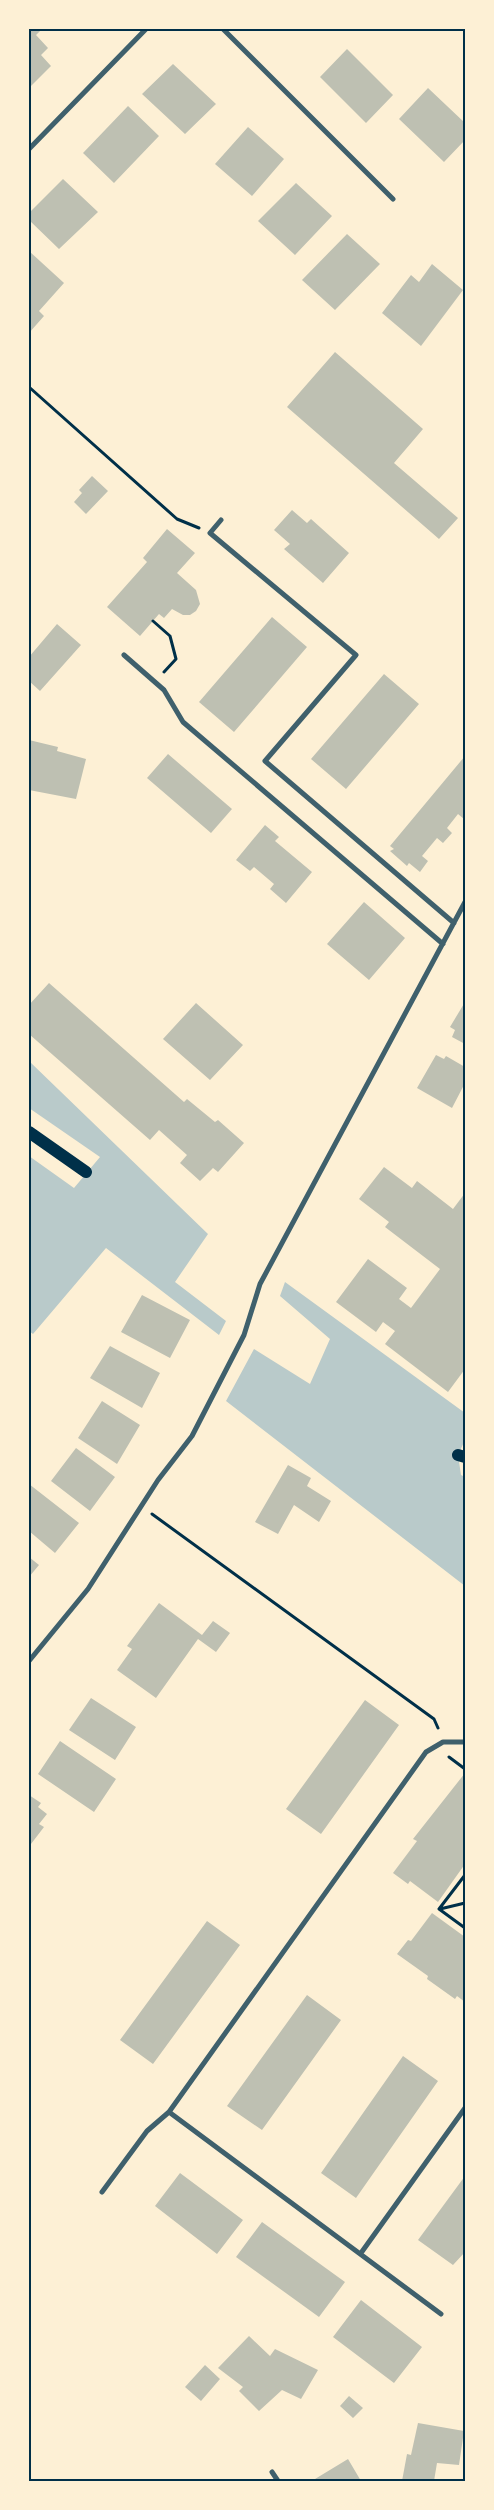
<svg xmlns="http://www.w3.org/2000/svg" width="494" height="2510" font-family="Ubuntu,sans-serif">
<rect width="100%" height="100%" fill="#fdf0d5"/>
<path fill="#b9caca" d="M 29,1061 L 208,1234 L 175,1282 L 226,1321 L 219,1335 L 106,1248 L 33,1334 L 29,1331 L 29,1156 L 74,1188 L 100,1157 L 29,1108 Z
M 285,1282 L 465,1413 L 465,1440 L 458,1455 L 461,1475 L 465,1477 L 465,1586 L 226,1401 L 254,1349 L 310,1384 L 330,1339 L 280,1296 Z"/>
<path fill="#bec0b2" d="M 29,29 L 42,29 L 36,35 L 48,48 L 41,55 L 51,66 L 29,88 Z
M 347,49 L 393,95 L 366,123 L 320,77 Z
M 173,64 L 216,104 L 185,134 L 142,94 Z
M 428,88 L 465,123 L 465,140 L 444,162 L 399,119 Z
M 128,106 L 159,136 L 114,183 L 83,153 Z
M 248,127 L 284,159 L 252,196 L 215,164 Z
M 63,179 L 98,212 L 59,249 L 29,220 L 29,213 Z
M 296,183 L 332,216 L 295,255 L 258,221 Z
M 347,234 L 380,264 L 335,310 L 302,280 Z
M 29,251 L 64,283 L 39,311 L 44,316 L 29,333 Z
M 432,264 L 463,290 L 421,346 L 382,313 L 411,275 L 419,282 Z
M 335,352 L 423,429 L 394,463 L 458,518 L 439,539 L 287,407 Z
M 92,476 L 108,491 L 86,514 L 74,502 L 82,493 L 79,490 Z
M 292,510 L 307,523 L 311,519 L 349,553 L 323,583 L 284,549 L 290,544 L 274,530 Z
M 167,529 L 195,553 L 177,573 L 196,590 L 200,604 L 196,611 L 190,615 L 183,615 L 172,609 L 164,618 L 159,614 L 140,636 L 107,607 L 147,562 L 143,558 Z
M 272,617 L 307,647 L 234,732 L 199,702 Z
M 57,624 L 81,645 L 40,691 L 29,681 L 29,657 Z
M 384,674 L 419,704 L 346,789 L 311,759 Z
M 29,740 L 58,747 L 57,751 L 86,759 L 76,799 L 29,790 Z
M 168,754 L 232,809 L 211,833 L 147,778 Z
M 465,756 L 465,817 L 464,819 L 458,814 L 447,828 L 452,833 L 443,843 L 437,838 L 422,856 L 428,861 L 420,872 L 409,863 L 407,866 L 390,851 L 394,849 L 390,846 Z
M 265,825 L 279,837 L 275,841 L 312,872 L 286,903 L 270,889 L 274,884 L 254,867 L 250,871 L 236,860 Z
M 364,902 L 405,938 L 369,980 L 327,944 Z
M 49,983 L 184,1102 L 187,1099 L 215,1122 L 218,1120 L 244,1143 L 218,1172 L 213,1168 L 200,1181 L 180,1163 L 187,1155 L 159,1130 L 150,1140 L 29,1034 L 29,1005 Z
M 465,1002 L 465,1044 L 452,1037 L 455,1030 L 450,1027 Z
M 196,1003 L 243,1045 L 210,1080 L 163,1039 Z
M 436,1055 L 444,1059 L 446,1056 L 465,1067 L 465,1083 L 452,1108 L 417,1088 Z
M 384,1167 L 412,1188 L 417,1181 L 453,1209 L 465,1193 L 465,1369 L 448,1392 L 385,1344 L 395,1331 L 383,1322 L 376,1332 L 336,1302 L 368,1259 L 407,1288 L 399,1299 L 411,1308 L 440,1269 L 385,1227 L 389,1222 L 359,1199 Z
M 142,1295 L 190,1320 L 170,1358 L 121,1332 Z
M 110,1346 L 160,1373 L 142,1408 L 90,1378 Z
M 102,1401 L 140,1425 L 117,1464 L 78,1438 Z
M 76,1448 L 115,1477 L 90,1511 L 51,1481 Z
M 288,1465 L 311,1478 L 307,1486 L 331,1501 L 319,1522 L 294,1505 L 278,1534 L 255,1522 Z
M 29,1484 L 79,1523 L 55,1553 L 29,1531 Z
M 29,1557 L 39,1565 L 29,1577 Z
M 159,1603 L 202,1635 L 213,1621 L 230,1633 L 216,1652 L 198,1639 L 156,1698 L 117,1670 L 132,1649 L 127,1646 Z
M 91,1698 L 136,1727 L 115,1760 L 69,1730 Z
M 365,1700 L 399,1725 L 321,1834 L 286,1809 Z
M 60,1741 L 116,1779 L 94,1812 L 38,1774 Z
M 465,1773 L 465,1864 L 438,1902 L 410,1881 L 408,1884 L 393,1873 L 417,1841 L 413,1839 Z
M 29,1795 L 41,1803 L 38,1807 L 47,1814 L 39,1824 L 44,1827 L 31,1844 L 29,1842 Z
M 432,1913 L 465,1937 L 465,2002 L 457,1996 L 455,1999 L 427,1979 L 428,1976 L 397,1954 L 408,1940 L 411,1941 Z
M 207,1921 L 240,1945 L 153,2064 L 120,2040 Z
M 307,1995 L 341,2020 L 262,2130 L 227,2106 Z
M 403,2056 L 438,2081 L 356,2198 L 321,2173 Z
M 180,2173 L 243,2220 L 217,2254 L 155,2206 Z
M 465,2176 L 465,2252 L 453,2265 L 418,2240 Z
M 262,2222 L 345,2282 L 319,2317 L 236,2257 Z
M 361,2300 L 422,2347 L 394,2383 L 333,2337 Z
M 249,2336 L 270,2356 L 275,2349 L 318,2370 L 301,2399 L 282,2390 L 259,2411 L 239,2391 L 243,2387 L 218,2368 Z
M 205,2365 L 220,2379 L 201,2401 L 185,2387 Z
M 349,2396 L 363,2408 L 353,2418 L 340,2406 Z
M 418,2423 L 464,2431 L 459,2465 L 437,2463 L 434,2481 L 402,2481 L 407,2454 L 411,2455 Z
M 348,2459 L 361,2481 L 317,2481 L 315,2479 Z"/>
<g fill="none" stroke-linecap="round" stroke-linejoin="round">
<path stroke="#003049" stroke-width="3" d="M 29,387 L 177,519 L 199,528
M 153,621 L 170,636 L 176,659 L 164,672
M 152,1514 L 434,1719 L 438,1728
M 449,1757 L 465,1769
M 465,1875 L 439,1909 L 465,1928
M 440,1909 L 465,1903"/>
<path stroke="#3f606c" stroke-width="5" d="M 223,29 L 393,199
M 29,149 L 146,29
M 221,520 L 210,533 L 356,655 L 265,761 L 454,923
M 124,655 L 164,690 L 183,722 L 443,944
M 29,1661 L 88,1589 L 158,1480 L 192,1436 L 244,1335 L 260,1284 L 465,902
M 169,2112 L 441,2314
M 102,2192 L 147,2131 L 169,2112 L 426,1752 L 443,1742 L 465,1742
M 361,2253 L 465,2108
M 272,2472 L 278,2481"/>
<path stroke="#003049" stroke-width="12" d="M 29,1132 L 86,1172
M 458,1455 L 465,1457"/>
</g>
<rect width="494" height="2510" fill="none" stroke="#fdf0d5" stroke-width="60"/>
<rect x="30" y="30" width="434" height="2450" fill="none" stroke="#003049" stroke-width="2"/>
</svg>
